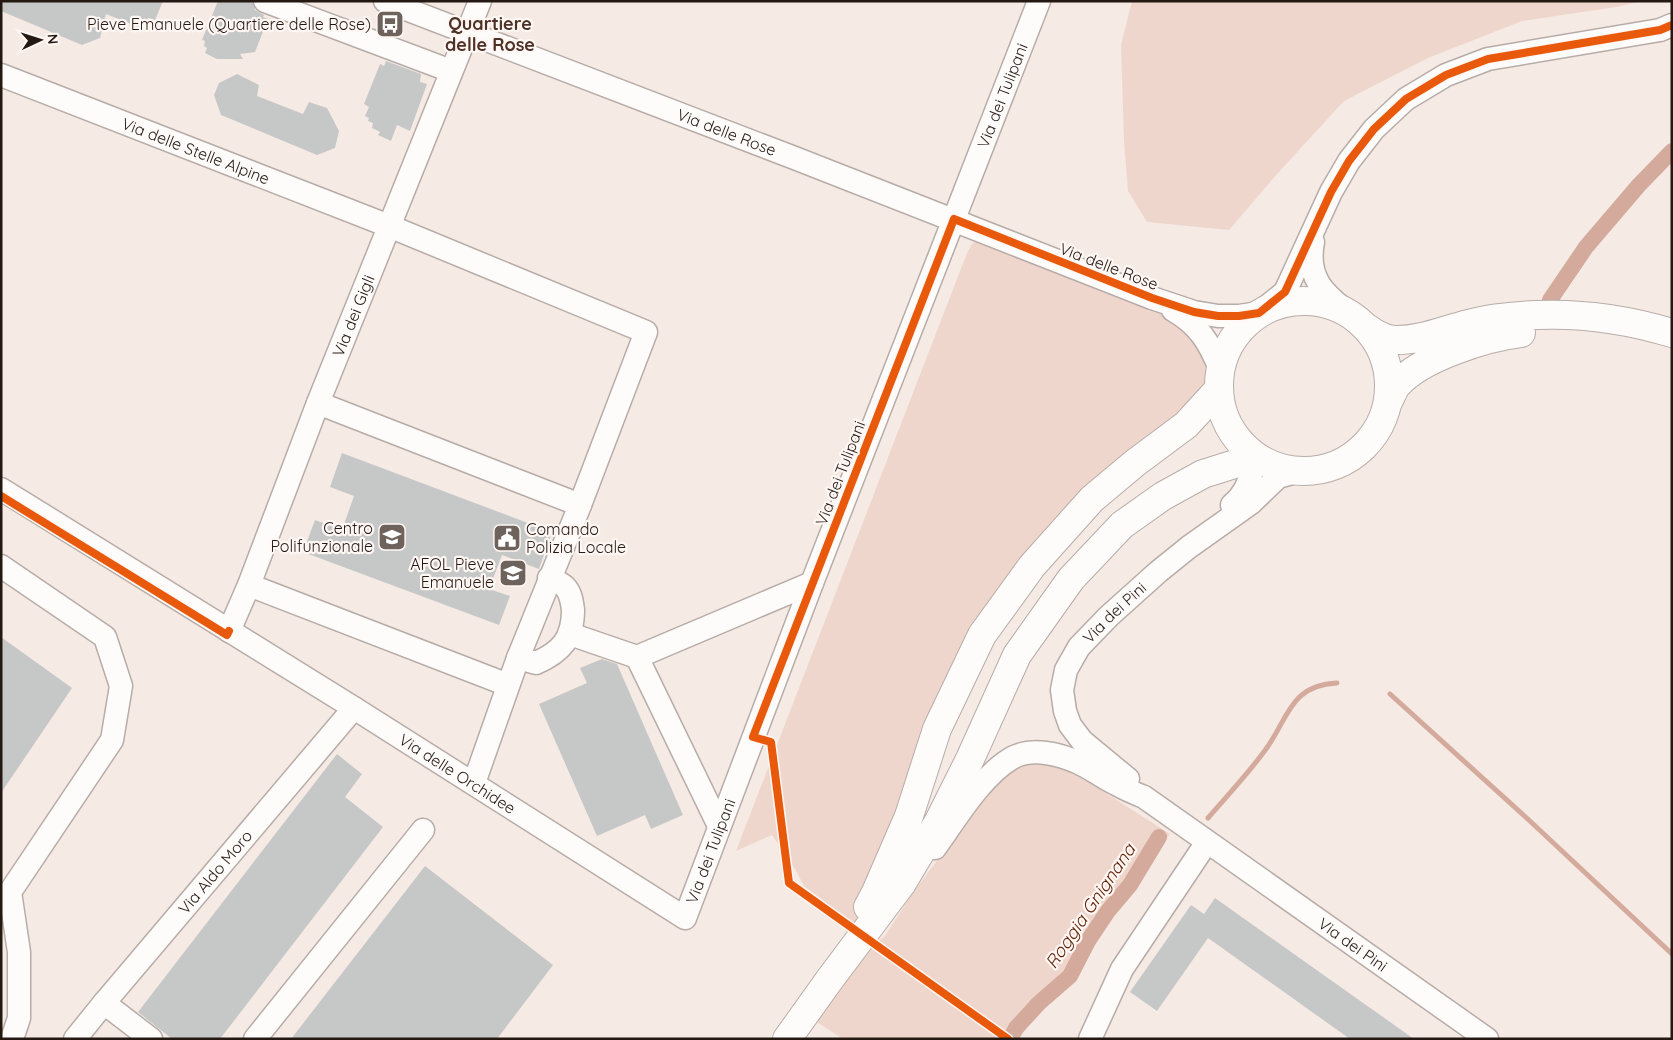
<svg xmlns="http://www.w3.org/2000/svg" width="1673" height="1040" font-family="Quicksand,sans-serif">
<rect width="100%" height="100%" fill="#f6eae5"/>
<path fill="#efd6cc" d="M 1132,1 L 1642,1 L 1616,7 L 1522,21 L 1428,58 L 1344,101 L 1278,173 L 1229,230 L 1147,222 L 1128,191 L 1124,142 L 1121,45 Z
M 978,241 L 1135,301 L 1167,316 L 1191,332 L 1208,361 L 1208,378 L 1201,396 L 1073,499 L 1051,523 L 1006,585 L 855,925 L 804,886 L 795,869 L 772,835 L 736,851 L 967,253 L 972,244 Z
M 1039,762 L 1061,767 L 1090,783 L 1170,834 L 1110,914 L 1070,983 L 1044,1003 L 1019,1039 L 843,1039 L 815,1021 L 864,952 L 885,936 L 914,891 L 936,862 L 979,800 L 1015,767 Z"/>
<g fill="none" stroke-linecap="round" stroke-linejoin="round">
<path stroke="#d3aa9b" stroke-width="5" d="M 1390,694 L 1531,822 L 1672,954
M 1208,818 C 1226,797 1246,776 1263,753 C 1288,722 1288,685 1337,683"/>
<path stroke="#d3aa9b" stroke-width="16" d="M 1550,300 L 1586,247 L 1639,185 L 1672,151
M 1010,1039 L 1016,1028 L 1039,1003 L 1070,976 L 1088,941 L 1108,911 L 1130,885 L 1159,837"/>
</g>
<path fill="#c6c8c7" d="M 1,1 L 163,1 L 155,20 L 148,18 L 143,32 L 130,27 L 131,24 L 106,14 L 100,38 L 82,45 L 1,11 Z
M 218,1 L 252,1 L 255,10 L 264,15 L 263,17 L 268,19 L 255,52 L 240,54 L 243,59 L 217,59 L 205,53 L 207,48 L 204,46 L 205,41 L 202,40 Z
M 386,61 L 421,74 L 420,82 L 427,84 L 410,131 L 397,125 L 391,141 L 378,135 L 380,132 L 372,128 L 373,123 L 368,121 L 369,118 L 365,116 L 369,107 L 364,104 L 380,64 L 384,66 Z
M 237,74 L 259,85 L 257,96 L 303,114 L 309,102 L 327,108 L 339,131 L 335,148 L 317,155 L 221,115 L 214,95 L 219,83 Z
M 342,453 L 552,532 L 539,569 L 502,555 L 489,589 L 510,596 L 499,625 L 303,552 L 315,520 L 342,530 L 354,496 L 330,487 Z
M 1,637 L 72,688 L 1,793 Z
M 602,659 L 617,664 L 683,815 L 651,829 L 645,815 L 597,836 L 539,704 L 587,683 L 580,668 Z
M 337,754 L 362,774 L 345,797 L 383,827 L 220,1039 L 172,1039 L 138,1012 Z
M 425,866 L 553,965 L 497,1039 L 291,1039 Z
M 1215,898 L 1414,1039 L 1350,1039 L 1208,938 L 1157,1011 L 1130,992 L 1191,905 L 1204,914 Z"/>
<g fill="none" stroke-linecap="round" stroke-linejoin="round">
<defs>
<g id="minor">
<path d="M 265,1 L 451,71"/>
<path id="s1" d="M 385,1 L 792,157 L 1152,298 L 1194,312 L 1218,316 L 1239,316 L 1259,313 L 1285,292 L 1331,192 L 1349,161 L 1374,129 L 1406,99 L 1446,75 L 1488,59 L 1660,30 L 1672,25"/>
<path id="s2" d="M 1,75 L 389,226 L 646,332 L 580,505 L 518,658 L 474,783"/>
<path d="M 1313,242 C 1306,278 1324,294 1350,314"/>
<path d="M 1173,310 C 1199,325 1209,342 1220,369"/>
<path d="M 318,403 L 580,505"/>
<path id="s3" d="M 1,489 L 354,708 L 685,918 L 812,583 L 1039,1"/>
<path d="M 1232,505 C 1249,491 1249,477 1257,457"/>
<path d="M 1,566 L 105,637 L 121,686 L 112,740 L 10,892 L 19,952 L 19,1018 L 12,1039"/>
<path d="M 249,585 L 508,685"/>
<path id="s4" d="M 229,631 L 249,585 L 318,403 L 480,1"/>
<path d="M 570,634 L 637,657 L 812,583"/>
<path d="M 637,657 L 719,826"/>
<path d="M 518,658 L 536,663 C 561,652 573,639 573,610 C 572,602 571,594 566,588 C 563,583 554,581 549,578"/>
<path id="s5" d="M 1128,779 L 1082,741 L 1070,725 L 1065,711 L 1062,690 L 1066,670 L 1079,647 L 1109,616 L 1158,572 L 1189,547 L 1251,503 L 1278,477 L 1300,471"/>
<path id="s6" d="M 935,848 C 956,819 981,776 1012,758 C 1032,747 1060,754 1079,763 C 1092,769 1103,778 1116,784 C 1125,789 1134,793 1144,797 L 1487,1039"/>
<path d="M 104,1003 L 151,1039"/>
<path id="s7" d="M 75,1039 L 104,1003 L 354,708"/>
<path d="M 255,1039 L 423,830"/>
<path d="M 1090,1039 L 1122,969 L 1207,842"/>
</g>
<path id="major" d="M1219 386a85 85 0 1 1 170 0a85 85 0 1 1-170 0Z
M 1367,328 C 1375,334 1383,339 1394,340 C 1419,341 1444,330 1468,324 C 1490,318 1513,316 1536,315 C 1581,313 1629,320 1672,333
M 1388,402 C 1391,397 1393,390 1397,385 C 1420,358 1486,337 1521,333
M 868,907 L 876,892 L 909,816 L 937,729 L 982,635 L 1032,566 L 1092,499 L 1135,463 L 1186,425 L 1219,389
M 787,1039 L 830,979 L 902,883 L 939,821 L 970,759 L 1017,655 L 1071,579 L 1122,525 L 1163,496 L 1203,474 L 1257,457"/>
</defs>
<use href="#minor" stroke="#b7aca7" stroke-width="25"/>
<use href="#major" stroke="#b7aca7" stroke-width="30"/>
<path stroke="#d4d0ce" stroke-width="3" stroke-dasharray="1 4" stroke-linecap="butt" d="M 771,744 L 789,883"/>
<use href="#minor" stroke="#fefcfb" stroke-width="22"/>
<use href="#major" stroke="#fefcfb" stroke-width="28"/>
<path stroke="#d4d0ce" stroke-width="3" stroke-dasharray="1 4" stroke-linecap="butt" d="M 789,883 L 1008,1039"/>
<defs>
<path id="cycleway" d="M 1,496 L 227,635 L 229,631
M 1008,1039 L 789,883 L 771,742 L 753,737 L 954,219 L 1152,298 L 1194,312 L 1218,316 L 1239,316 L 1259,313 L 1285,292 L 1331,192 L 1349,161 L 1374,129 L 1406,99 L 1446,75 L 1488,59 L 1660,30 L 1672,25"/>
</defs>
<use href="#cycleway" stroke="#fff7f4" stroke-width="11"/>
<use href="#cycleway" stroke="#e8590c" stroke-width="8"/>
</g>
<defs>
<symbol id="bus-square" viewBox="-11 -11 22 22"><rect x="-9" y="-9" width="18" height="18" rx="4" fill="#6e625c" stroke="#fff7f4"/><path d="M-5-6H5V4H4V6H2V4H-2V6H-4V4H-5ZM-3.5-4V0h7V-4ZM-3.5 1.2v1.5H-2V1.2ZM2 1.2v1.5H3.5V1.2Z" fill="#fff"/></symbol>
<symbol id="school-square" viewBox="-11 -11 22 22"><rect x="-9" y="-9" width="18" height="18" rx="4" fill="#6e625c" stroke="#fff7f4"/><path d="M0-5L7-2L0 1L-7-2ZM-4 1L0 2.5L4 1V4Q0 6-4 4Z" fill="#fff"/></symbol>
<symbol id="civic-square" viewBox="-11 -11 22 22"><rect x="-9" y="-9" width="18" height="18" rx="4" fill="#6e625c" stroke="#fff7f4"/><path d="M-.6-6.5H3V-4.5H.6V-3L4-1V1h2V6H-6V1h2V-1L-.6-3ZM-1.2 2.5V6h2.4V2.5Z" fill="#fff"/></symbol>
</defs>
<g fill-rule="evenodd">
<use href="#bus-square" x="374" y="8" width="32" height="32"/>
<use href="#school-square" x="376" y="521" width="32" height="32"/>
<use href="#civic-square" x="491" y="522" width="32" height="32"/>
<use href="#school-square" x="497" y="557" width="32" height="32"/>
</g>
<g text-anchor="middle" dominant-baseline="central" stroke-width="4.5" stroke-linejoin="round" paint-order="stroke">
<g font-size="16" fill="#241813" stroke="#fff7f4" text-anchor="end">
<text x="371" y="24">Pieve Emanuele (Quartiere delle Rose)</text>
<text x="373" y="528">Centro<tspan x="373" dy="18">Polifunzionale</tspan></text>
<text x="526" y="529" text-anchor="start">Comando<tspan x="526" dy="18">Polizia Locale</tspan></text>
<text x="494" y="564">AFOL Pieve<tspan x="494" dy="18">Emanuele</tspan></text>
</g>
<g font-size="16" fill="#241813" stroke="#fff7f4">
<text stroke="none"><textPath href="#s3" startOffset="1689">Via dei Tulipani</textPath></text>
<text stroke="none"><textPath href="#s1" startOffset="366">Via delle Rose</textPath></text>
<text stroke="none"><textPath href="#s2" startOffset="209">Via delle Stelle Alpine</textPath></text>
<text transform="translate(1109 266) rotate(21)">Via delle Rose</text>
<text stroke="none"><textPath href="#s4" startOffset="339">Via dei Gigli</textPath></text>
<text transform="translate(840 473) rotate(-69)">Via dei Tulipani</text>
<text stroke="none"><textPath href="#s5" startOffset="212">Via dei Pini</textPath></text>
<text stroke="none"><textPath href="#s3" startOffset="538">Via delle Orchidee</textPath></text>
<text stroke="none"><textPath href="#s3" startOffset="879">Via dei Tulipani</textPath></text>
<text stroke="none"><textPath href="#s7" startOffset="218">Via Aldo Moro</textPath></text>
<text stroke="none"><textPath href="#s6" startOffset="518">Via dei Pini</textPath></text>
</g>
<g font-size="18" font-weight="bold" fill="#4e3227" stroke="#fff7f4">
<text x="490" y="23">Quartiere<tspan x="490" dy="21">delle Rose</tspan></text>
</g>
<g font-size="18" font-style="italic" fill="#612003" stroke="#fff7f4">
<text transform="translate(1090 906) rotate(-56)">Roggia Gnignana</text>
</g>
</g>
<rect width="1673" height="1040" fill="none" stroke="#241813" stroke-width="5"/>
<g transform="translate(40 40) rotate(86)" stroke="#fff7f4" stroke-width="4" paint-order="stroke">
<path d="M0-4L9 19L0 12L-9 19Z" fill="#241813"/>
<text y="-8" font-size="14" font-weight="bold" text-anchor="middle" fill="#241813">N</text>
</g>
</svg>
